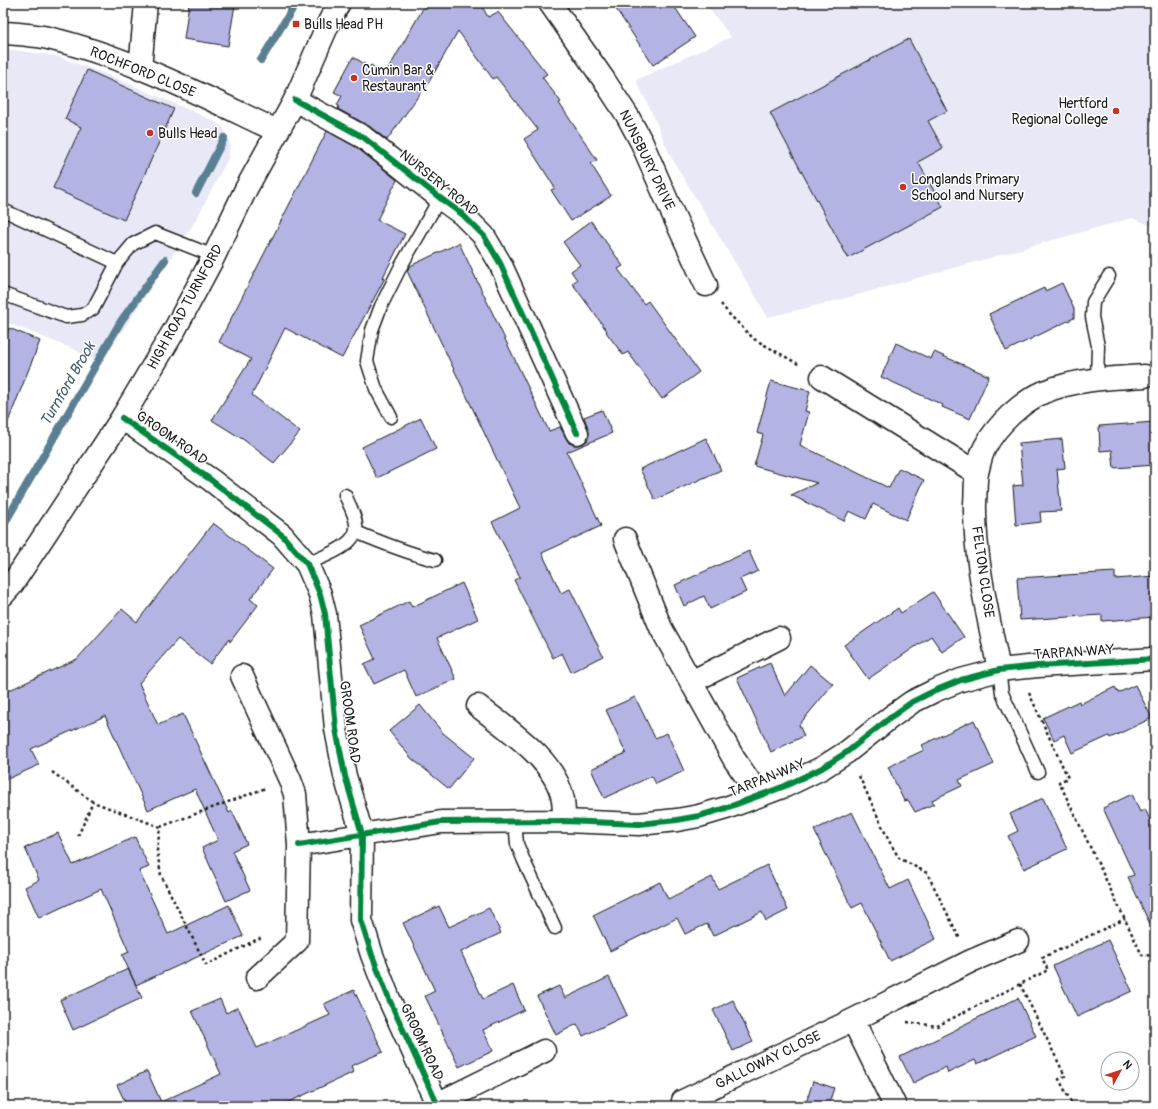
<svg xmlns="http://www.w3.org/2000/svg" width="1158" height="1109" font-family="Pangolin,sans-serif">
<rect width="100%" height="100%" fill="#fff"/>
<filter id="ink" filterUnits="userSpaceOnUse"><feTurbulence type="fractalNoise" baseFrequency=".025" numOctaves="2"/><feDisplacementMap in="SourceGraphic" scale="8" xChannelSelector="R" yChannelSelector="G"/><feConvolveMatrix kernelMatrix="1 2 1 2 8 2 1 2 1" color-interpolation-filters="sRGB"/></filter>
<g filter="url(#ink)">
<path fill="#e8e8f7" d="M 705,3 L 1155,3 L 1155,227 L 1132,218 L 839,300 L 768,317 L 671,157 L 653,115 L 636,80 L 731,37 Z
M 3,50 L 13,50 L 56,56 L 116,78 L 212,120 L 223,127 L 227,134 L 230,145 L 228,158 L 196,220 L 101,363 L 73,349 L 3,321 Z"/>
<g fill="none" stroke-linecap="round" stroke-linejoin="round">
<path stroke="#5a7f93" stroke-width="8" d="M 261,60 L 296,3
M 196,193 L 224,138
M 3,526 L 121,321 L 165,260"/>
</g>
<path fill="#b3b3e4" stroke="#1c1c1c" d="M 189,3 L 220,3 L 235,5 L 228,46 L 184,39 Z
M 426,3 L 480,3 L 488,17 L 498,12 L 547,74 L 542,77 L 561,102 L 559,103 L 597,160 L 591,164 L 611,196 L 571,221 L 551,190 L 555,188 L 524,139 L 538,130 L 496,77 L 493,79 L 458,31 L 425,89 L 424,88 L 387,140 L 369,126 L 338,109 L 339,106 L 337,105 L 342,96 L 334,92 L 353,57 L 370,67 L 371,65 L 385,75 Z
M 612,3 L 672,3 L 695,37 L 653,65 Z
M 909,39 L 947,111 L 928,121 L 943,148 L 918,162 L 943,207 L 848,258 L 770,113 Z
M 87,70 L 174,109 L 124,220 L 53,188 L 81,127 L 65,119 Z
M 327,131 L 356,147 L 397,180 L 377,220 L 405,234 L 382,279 L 385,278 L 342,358 L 285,328 L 252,395 L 300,432 L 274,463 L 244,440 L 212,420 L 251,359 L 219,342 Z
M 591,221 L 623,266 L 618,269 L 644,304 L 648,301 L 699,372 L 662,399 L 628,352 L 623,355 L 606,332 L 607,331 L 572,283 L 577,280 L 571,271 L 580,265 L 563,242 Z
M 459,243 L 549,431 L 560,427 L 566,438 L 569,443 L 575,445 L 582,444 L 587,441 L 589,434 L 588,428 L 584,417 L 602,410 L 612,433 L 567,452 L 601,526 L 542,553 L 561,593 L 570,589 L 603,656 L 571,672 L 562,653 L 553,658 L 514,580 L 520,577 L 492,522 L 520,508 L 407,271 L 410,266 Z
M 1062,283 L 1074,309 L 1074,318 L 1006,351 L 989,314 L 1044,288 L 1045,291 Z
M 9,328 L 40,341 L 4,432 L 3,432 L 3,343 Z
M 896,343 L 931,359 L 934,352 L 989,376 L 970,419 L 942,407 L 943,405 L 881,377 Z
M 771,381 L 810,391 L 805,411 L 809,412 L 800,445 L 889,488 L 899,468 L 924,480 L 906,520 L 873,504 L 866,519 L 849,511 L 844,521 L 791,495 L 817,483 L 754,466 L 763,435 L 757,433 Z
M 421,418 L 436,449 L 377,478 L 362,447 Z
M 1155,422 L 1155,465 L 1114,468 L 1112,450 L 1100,451 L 1099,426 Z
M 706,438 L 721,470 L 655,500 L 640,469 Z
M 1062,439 L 1065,468 L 1057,469 L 1061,511 L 1040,512 L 1041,522 L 1016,525 L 1013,486 L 1023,485 L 1019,443 Z
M 213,523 L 273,569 L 250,599 L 258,605 L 230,642 L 229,639 L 210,664 L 178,639 L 139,683 L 158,725 L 183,714 L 229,813 L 232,811 L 247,844 L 232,851 L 250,890 L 226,901 L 202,848 L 218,840 L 195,789 L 148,810 L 105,716 L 31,749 L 39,765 L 3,781 L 3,693 L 77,659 L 122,609 L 137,622 Z
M 749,551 L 758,571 L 740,579 L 746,592 L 710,609 L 704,596 L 684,606 L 675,585 Z
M 1115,572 L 1115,579 L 1155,576 L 1155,617 L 1102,621 L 1102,615 L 1020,620 L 1017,578 Z
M 462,583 L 478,619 L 437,638 L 456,679 L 416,697 L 404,670 L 374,684 L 364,664 L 375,659 L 359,625 L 409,601 L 412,607 Z
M 933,592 L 964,637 L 942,652 L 931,636 L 868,679 L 844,645 L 898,608 L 901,613 Z
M 770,663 L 785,696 L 810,665 L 833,684 L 799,725 L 804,736 L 771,752 L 737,678 Z
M 1135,685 L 1152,718 L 1110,738 L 1109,736 L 1072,753 L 1064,735 L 1054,740 L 1043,718 L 1079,701 L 1080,704 L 1115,687 L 1118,693 Z
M 635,697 L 655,738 L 667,733 L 684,771 L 656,784 L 652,776 L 604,798 L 591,769 L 626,753 L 606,710 Z
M 420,705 L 443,733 L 474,758 L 449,789 L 411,758 L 389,731 Z
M 974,720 L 994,764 L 959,780 L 962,786 L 932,800 L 934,804 L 915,812 L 908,800 L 904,801 L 888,767 L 924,750 L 922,745 Z
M 1132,794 L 1140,812 L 1145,809 L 1155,830 L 1155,935 L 1128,877 L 1134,875 L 1103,808 Z
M 1043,798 L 1067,849 L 1024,869 L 1008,836 L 1018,831 L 1010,814 Z
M 852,812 L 890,889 L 908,880 L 936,939 L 890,961 L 862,903 L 852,908 L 814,830 Z
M 58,833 L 73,865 L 135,837 L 149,867 L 139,871 L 168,934 L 229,905 L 243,936 L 136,985 L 122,955 L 129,952 L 101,889 L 39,918 L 25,887 L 39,880 L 25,848 Z
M 767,865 L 788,910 L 766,921 L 762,912 L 713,936 L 707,924 L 685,934 L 677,918 L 610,951 L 593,915 L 660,882 L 668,899 L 712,877 L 718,889 Z
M 439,906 L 449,927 L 489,908 L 501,933 L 461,952 L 483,999 L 513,985 L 524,1010 L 483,1030 L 493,1051 L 459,1067 L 425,996 L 435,991 L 403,923 Z
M 1108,940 L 1132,991 L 1077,1017 L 1053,966 Z
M 128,969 L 142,998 L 73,1030 L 60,1000 Z
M 609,977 L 627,1015 L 583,1036 L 577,1024 L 556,1035 L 537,996 L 559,986 L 565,998 Z
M 354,990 L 383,1052 L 351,1066 L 354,1072 L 280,1106 L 127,1106 L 117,1085 L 147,1071 L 161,1102 L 221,1074 L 192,1011 L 220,999 L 226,1013 L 238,1007 L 257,1048 L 330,1015 L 324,1004 Z
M 1018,998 L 1036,1036 L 977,1064 L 975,1060 L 948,1073 L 946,1067 L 913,1083 L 900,1057 L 959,1028 L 959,1027 Z
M 733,1000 L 753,1042 L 733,1051 L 713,1010 Z
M 813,1081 L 834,1088 L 828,1106 L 805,1106 Z"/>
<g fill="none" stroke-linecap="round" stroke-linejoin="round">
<defs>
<path id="service" d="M 3,210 L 117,263
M 3,294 L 66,317 L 82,315 L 93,309 L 117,263 L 133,244 L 155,233 L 214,256
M 1097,380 L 1098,346 L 1092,317 L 1093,302 L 1109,276
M 391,417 L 376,389 L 367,361 L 372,330 L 381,306 L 401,266 L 440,198
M 356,532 C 382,543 408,553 435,560
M 307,564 C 323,556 359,546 356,524 C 355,515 349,504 345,495
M 999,670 L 1002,693 L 1038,772
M 515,821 L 517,844 L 524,861 L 555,928"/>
<path id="minor" d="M 550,3 L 604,80 L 627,115 L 642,143 L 672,212 L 706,285
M 3,33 C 18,34 34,35 48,38 C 129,57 203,96 277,131
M 140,69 L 146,3
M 295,100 L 363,137 L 440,198 L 462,214 L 484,236 L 500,263 L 577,433
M 822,377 L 977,473
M 122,418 L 211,480 L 282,535 L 307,564 L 314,580 L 320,594 L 325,614 L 336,729 L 345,776 L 362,834 L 361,920 L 372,955 L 389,999 L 438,1106
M 625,539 L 661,628 L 734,759 L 759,795
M 999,670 C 988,615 974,559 975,503 C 976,493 975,482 977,473 C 979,465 981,454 985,447 C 997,425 1021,402 1044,392 C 1076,379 1111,378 1145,376
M 242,676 L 290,780 L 295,794 L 299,845 L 297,941 L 257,978
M 691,682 L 779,638
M 478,706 C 508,730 556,760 563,800 C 564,807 564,814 564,821
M 299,845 L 441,822 L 564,821 L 639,824 L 677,820 L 699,816 L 726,808 L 785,786 L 822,768 L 847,752 L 891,717 L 912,702 L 934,691 L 961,680 L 999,670 L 1038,666 L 1155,659
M 853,1020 L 895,1106
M 683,1101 L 853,1020 L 971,961 L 1018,941
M 437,1104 L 544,1051"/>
<path id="secondary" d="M 3,595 L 11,586 L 122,418 L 175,329 L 214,256 L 246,189 L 295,100 L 329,22 L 339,3"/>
</defs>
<use href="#service" stroke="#1c1c1c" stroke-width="15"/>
<use href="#minor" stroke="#1c1c1c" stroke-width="25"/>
<use href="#secondary" stroke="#1c1c1c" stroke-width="25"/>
<path stroke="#1c1c1c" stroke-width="2.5" stroke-dasharray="3 3" stroke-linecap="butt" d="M 721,304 L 729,314 L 754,339 L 800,365
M 1029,693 L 1068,778 L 1059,782 L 1142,955 L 1155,956
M 52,772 L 93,802 L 160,827 L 157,851 L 161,875 L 206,965 L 258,939 L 261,939
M 859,776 L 889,841 L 899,858 L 927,873 L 960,939
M 160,827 L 266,788
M 78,836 L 93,802
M 1020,984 L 1065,1076 L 1059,1079 L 1073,1106
M 907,1022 L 937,1026 L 1048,970 L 1042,958 L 1125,919"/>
<use href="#service" stroke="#fff" stroke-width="12"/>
<use href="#minor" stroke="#fff" stroke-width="22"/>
<use href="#secondary" stroke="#fff" stroke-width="22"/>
<defs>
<path id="cycleway" d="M 295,100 L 363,137 L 440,198 L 462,214 L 484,236 L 500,263 L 577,433
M 122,418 L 211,480 L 282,535 L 307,564 L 314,580 L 320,594 L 325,614 L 336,729 L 345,776 L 362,834 L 361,920 L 372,955 L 389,999 L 438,1106
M 299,845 L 441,822 L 564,821 L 639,824 L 677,820 L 699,816 L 726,808 L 785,786 L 822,768 L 847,752 L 891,717 L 912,702 L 934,691 L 961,680 L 999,670 L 1038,666 L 1155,659"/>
</defs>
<use href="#cycleway" stroke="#fff" stroke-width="8"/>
<use href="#cycleway" stroke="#00873e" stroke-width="6"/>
</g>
</g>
<g fill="#c8321e" stroke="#fff" stroke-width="1.5">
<rect x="292" y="20" width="8" height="8" rx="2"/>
<circle cx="354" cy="78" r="4"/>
<circle cx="1116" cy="111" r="4"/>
<circle cx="150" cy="133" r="4"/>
<circle cx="903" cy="187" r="4"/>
</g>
<g text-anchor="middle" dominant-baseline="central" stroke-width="3" stroke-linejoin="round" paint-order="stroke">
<g font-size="14" fill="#1c1c1c" stroke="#fff" text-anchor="start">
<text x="304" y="24">Bulls Head PH</text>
<text x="362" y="70">Cumin Bar &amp;<tspan x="362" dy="16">Restaurant</tspan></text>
<text x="1108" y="103" text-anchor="end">Hertford<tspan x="1108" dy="16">Regional College</tspan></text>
<text x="158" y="133">Bulls Head</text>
<text x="911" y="179">Longlands Primary<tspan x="911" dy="16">School and Nursery</tspan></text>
</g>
<g font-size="14" fill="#1c1c1c" stroke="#fff">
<text transform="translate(143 72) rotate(22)">ROCHFORD CLOSE</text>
<text transform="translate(647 160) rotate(64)">NUNSBURY DRIVE</text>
<text transform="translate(439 183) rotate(39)">NURSERY ROAD</text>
<text transform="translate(185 307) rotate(-61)">HIGH ROAD TURNFORD</text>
<text transform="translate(172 438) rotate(35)">GROOM ROAD</text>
<text transform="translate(983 572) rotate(82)">FELTON CLOSE</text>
<text transform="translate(1074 652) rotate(-4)">TARPAN WAY</text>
<text transform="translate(350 722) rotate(82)">GROOM ROAD</text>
<text transform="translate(767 778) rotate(-22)">TARPAN WAY</text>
<text transform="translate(422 1042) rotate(65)">GROOM ROAD</text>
<text transform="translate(768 1060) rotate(-26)">GALLOWAY CLOSE</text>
</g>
<g font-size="15" font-style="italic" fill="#455e6c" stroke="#fff">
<text transform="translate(68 384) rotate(-60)">Turnford Brook</text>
</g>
</g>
<rect width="1158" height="1109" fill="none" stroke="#fff" stroke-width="16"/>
<rect x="8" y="8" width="1142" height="1093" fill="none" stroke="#1c1c1c" stroke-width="1.5" filter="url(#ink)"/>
<g transform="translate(1120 1071) rotate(50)"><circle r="19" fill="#ffffff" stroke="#a4a4a4"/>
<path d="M0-3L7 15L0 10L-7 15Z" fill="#c8321e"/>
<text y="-6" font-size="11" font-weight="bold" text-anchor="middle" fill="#1c1c1c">N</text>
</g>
</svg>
